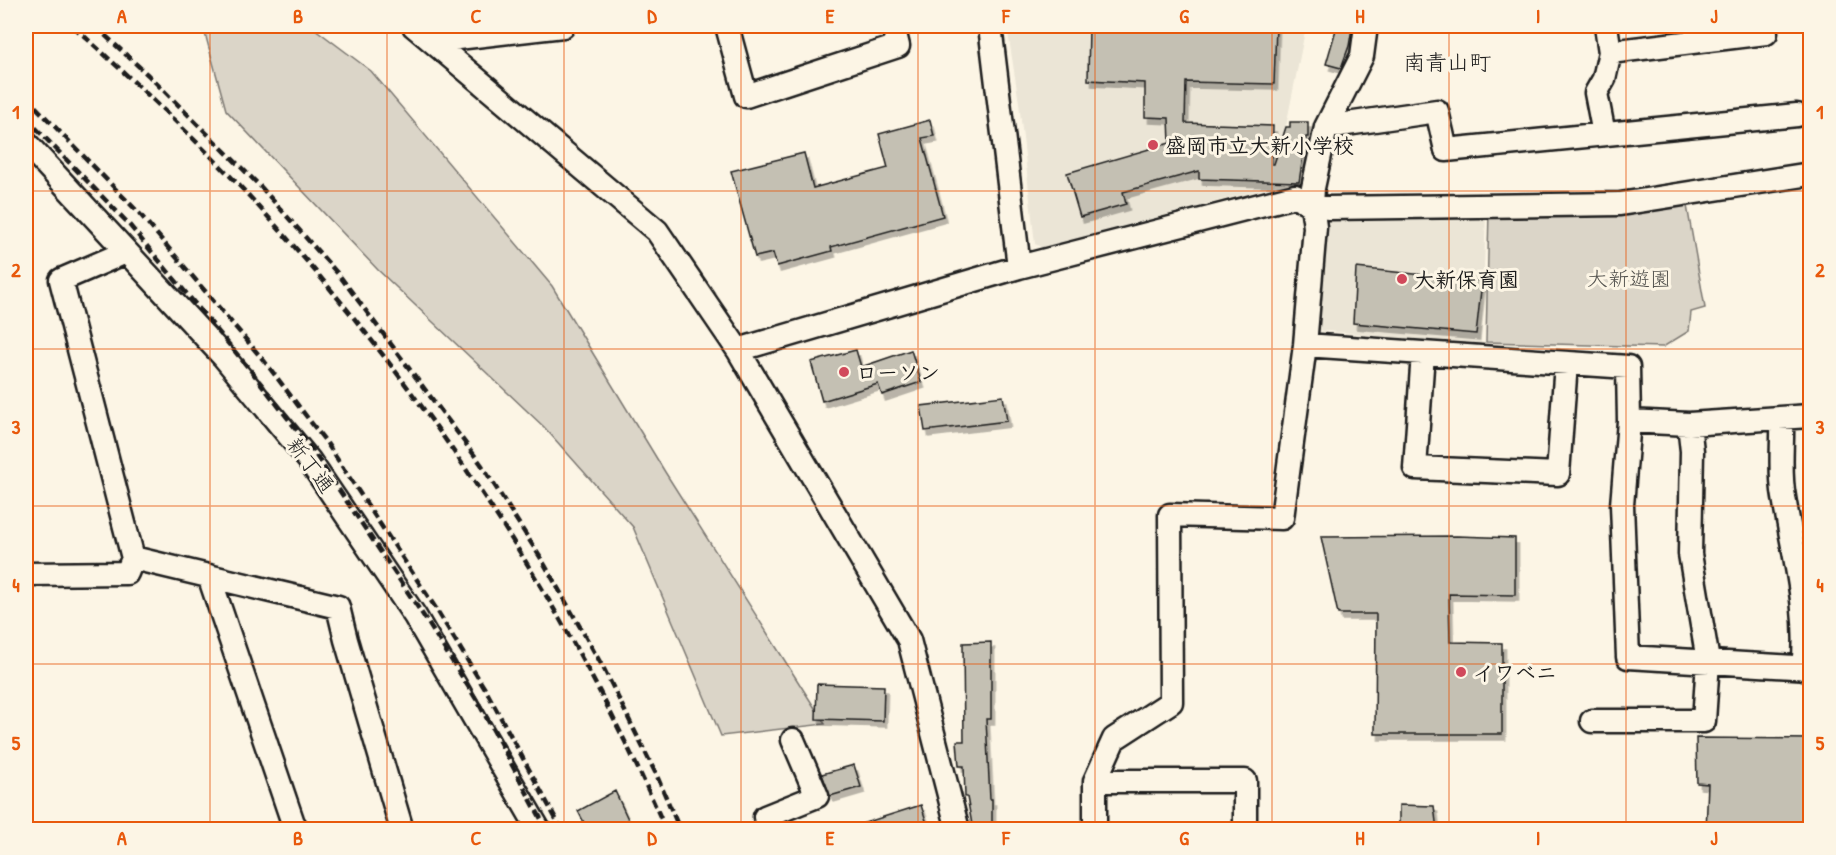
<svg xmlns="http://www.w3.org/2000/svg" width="1836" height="855" font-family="'Patrick Hand','Klee One',sans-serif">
<defs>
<filter id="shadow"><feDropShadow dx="3.5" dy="6" stdDeviation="0" flood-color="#0004"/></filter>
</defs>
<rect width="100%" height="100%" fill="#fcf5e5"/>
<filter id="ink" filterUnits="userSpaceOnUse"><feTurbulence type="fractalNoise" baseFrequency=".0167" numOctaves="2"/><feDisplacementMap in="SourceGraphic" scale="12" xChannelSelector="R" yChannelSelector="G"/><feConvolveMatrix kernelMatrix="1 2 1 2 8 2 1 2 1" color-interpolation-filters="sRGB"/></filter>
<g filter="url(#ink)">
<path fill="#ebe5d6" d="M 1007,26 L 1306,26 L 1274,186 L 1043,248 L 1035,244 L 1019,103 Z
M 1486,214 L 1481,345 L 1315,330 L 1324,229 L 1332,220 Z"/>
<path fill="#dbd5c8" stroke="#7c7872" stroke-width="1.5" d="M 203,26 L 311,26 L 371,71 L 552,286 L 665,472 L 825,724 L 721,736 L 633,527 L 544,427 L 378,270 L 226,110 Z
M 1686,200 L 1705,308 L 1691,312 L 1689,331 L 1663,347 L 1486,342 L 1489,211 Z"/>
<path fill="#c4c0b3" stroke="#1c1c1c" stroke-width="1.5" filter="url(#shadow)" d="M 1089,26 L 1276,26 L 1274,84 L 1186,82 L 1185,123 L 1273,126 L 1272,164 L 1274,164 L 1286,127 L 1290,127 L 1290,122 L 1308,122 L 1308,137 L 1306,137 L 1299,182 L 1199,179 L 1199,171 L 1123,192 L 1126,204 L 1080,217 L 1067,173 L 1170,143 L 1169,118 L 1145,117 L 1145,83 L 1088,80 Z
M 1337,26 L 1352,28 L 1349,46 L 1341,68 L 1326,64 Z
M 930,120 L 934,136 L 922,138 L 943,216 L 831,247 L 832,251 L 777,266 L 773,253 L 755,257 L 731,171 L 804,153 L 813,188 L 888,168 L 879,134 Z
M 1356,268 L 1482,281 L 1476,334 L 1353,323 Z
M 856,350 L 861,367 L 911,350 L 921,382 L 882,395 L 878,384 L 822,401 L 811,362 Z
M 1003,396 L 1007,421 L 925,431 L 921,406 Z
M 1457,536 L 1515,538 L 1515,595 L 1449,594 L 1450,642 L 1502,643 L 1502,734 L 1375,734 L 1376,614 L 1338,614 L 1321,537 Z
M 991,642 L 991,719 L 986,719 L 990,799 L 992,799 L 992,830 L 973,830 L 967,797 L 965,797 L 964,766 L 959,766 L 957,741 L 964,741 L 963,643 Z
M 817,684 L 884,686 L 883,721 L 816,719 Z
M 1696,738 L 1810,739 L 1810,830 L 1706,830 L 1708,784 L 1697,783 Z
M 854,765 L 861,787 L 830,796 L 822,774 Z
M 615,791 L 633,830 L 588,830 L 578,811 Z
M 921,805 L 929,830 L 855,830 L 855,826 Z
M 1399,805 L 1434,806 L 1437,830 L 1399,830 Z"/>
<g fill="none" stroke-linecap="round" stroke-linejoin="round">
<defs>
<path id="minor" d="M 414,26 L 657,231 L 738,350 L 909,640 L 958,830
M 727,26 L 746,96 L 898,46 L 893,26
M 990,26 L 1019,267
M 432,41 L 563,26
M 1610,52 L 1766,33
M 1326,127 L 1437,111 L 1446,150 L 1797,115
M 1604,134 L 1596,93 L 1604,79 L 1610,52 L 1606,26
M 26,143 L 223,356 L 309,460 L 415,616 L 539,830
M 126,252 L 61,280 L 133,558
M 1305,345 L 1628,367 L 1629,421
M 738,350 L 1019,267 L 1295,196 L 1312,205 L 1328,208 L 1620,204 L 1810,174
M 1423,353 L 1415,468 L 1558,474 L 1566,363
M 1810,416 L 1689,424 L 1629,421 L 1622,505 L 1628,657 L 1810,668
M 1782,418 C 1783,444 1779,472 1784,497 C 1793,554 1810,610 1803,668
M 26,574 L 127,573 L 133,558 L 338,607 L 346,640 L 402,830
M 209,576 L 293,823 L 298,830
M 1592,721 L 1704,721 L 1708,661 L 1690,554 L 1692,451 L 1689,424
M 1095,781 L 1245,781 L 1245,830
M 770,830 L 765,817 L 817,796 L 793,740
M 1095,830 L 1095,781 L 1114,739 L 1171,702 L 1170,515 L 1282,518 L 1305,345 L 1315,227 L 1312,205 L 1313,188 L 1326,127 L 1362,56 L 1366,26"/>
</defs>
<use href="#minor" stroke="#1c1c1c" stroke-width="27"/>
<use href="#minor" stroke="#fcf5e5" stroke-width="22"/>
<path stroke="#1c1c1c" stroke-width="4.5" stroke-dasharray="9 4.5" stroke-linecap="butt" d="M 73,26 C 134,81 195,138 251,198 C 421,384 565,598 666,830
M 95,26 L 148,75 L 261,187 L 339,275 L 481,464 L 542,560 L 604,669 L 657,776 L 680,830
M 26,97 L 139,213 L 265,362 L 326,442 L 435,607 L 488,694 L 562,830
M 26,118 L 126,221 L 252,372 L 313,451 L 423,615 L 478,702 L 547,830"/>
</g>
</g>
<path fill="none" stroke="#e8590c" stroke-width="1.5" stroke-opacity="0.55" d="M 210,26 L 210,830M 387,26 L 387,830M 564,26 L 564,830M 741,26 L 741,830M 918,26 L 918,830M 1095,26 L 1095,830M 1272,26 L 1272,830M 1449,26 L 1449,830M 1626,26 L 1626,830M 26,191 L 1810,191M 26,349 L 1810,349M 26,506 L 1810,506M 26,664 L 1810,664"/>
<g fill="#d1495b" stroke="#fcf5e5" stroke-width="2">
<circle cx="1153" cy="145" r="6"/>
<circle cx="1402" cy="279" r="6"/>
<circle cx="844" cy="372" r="6"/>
<circle cx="1461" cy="672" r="6"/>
</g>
<g text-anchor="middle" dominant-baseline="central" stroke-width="6" stroke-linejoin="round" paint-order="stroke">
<g font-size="21" font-weight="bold" fill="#1c1c1c" stroke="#fcf5e5" text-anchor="start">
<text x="1165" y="145">盛岡市立大新小学校</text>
<text x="1414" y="279">大新保育園</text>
<text x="856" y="372">ローソン</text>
<text x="1473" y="672">イワベニ</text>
</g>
<g font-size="21" fill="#555450" stroke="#fcf5e5">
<text x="1629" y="278">大新遊園</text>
</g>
<g font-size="21" fill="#1c1c1c" stroke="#fcf5e5">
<text transform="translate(311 465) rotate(53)">新丁通</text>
</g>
<g font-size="22" fill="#1c1c1c" stroke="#fcf5e5">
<text x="1447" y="62">南青山町</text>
</g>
</g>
<rect width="1836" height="855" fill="none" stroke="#fcf5e5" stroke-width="66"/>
<rect x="33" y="33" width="1770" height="789" fill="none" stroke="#e8590c" stroke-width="2"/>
<g font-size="20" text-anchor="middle" font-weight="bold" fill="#e8590c">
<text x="122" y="23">A</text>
<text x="298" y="23">B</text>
<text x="476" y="23">C</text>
<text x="652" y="23">D</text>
<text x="830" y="23">E</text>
<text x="1006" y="23">F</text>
<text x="1184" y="23">G</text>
<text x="1360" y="23">H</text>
<text x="1538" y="23">I</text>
<text x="1714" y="23">J</text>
<text x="16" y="119">1</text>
<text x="1820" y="119">1</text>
<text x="16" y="277">2</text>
<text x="1820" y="277">2</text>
<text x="16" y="434">3</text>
<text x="1820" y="434">3</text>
<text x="16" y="592">4</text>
<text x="1820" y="592">4</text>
<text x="16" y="750">5</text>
<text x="1820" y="750">5</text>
<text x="122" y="845">A</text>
<text x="298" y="845">B</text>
<text x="476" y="845">C</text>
<text x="652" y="845">D</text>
<text x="830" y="845">E</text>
<text x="1006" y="845">F</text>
<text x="1184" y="845">G</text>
<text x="1360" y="845">H</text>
<text x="1538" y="845">I</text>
<text x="1714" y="845">J</text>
</g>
</svg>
